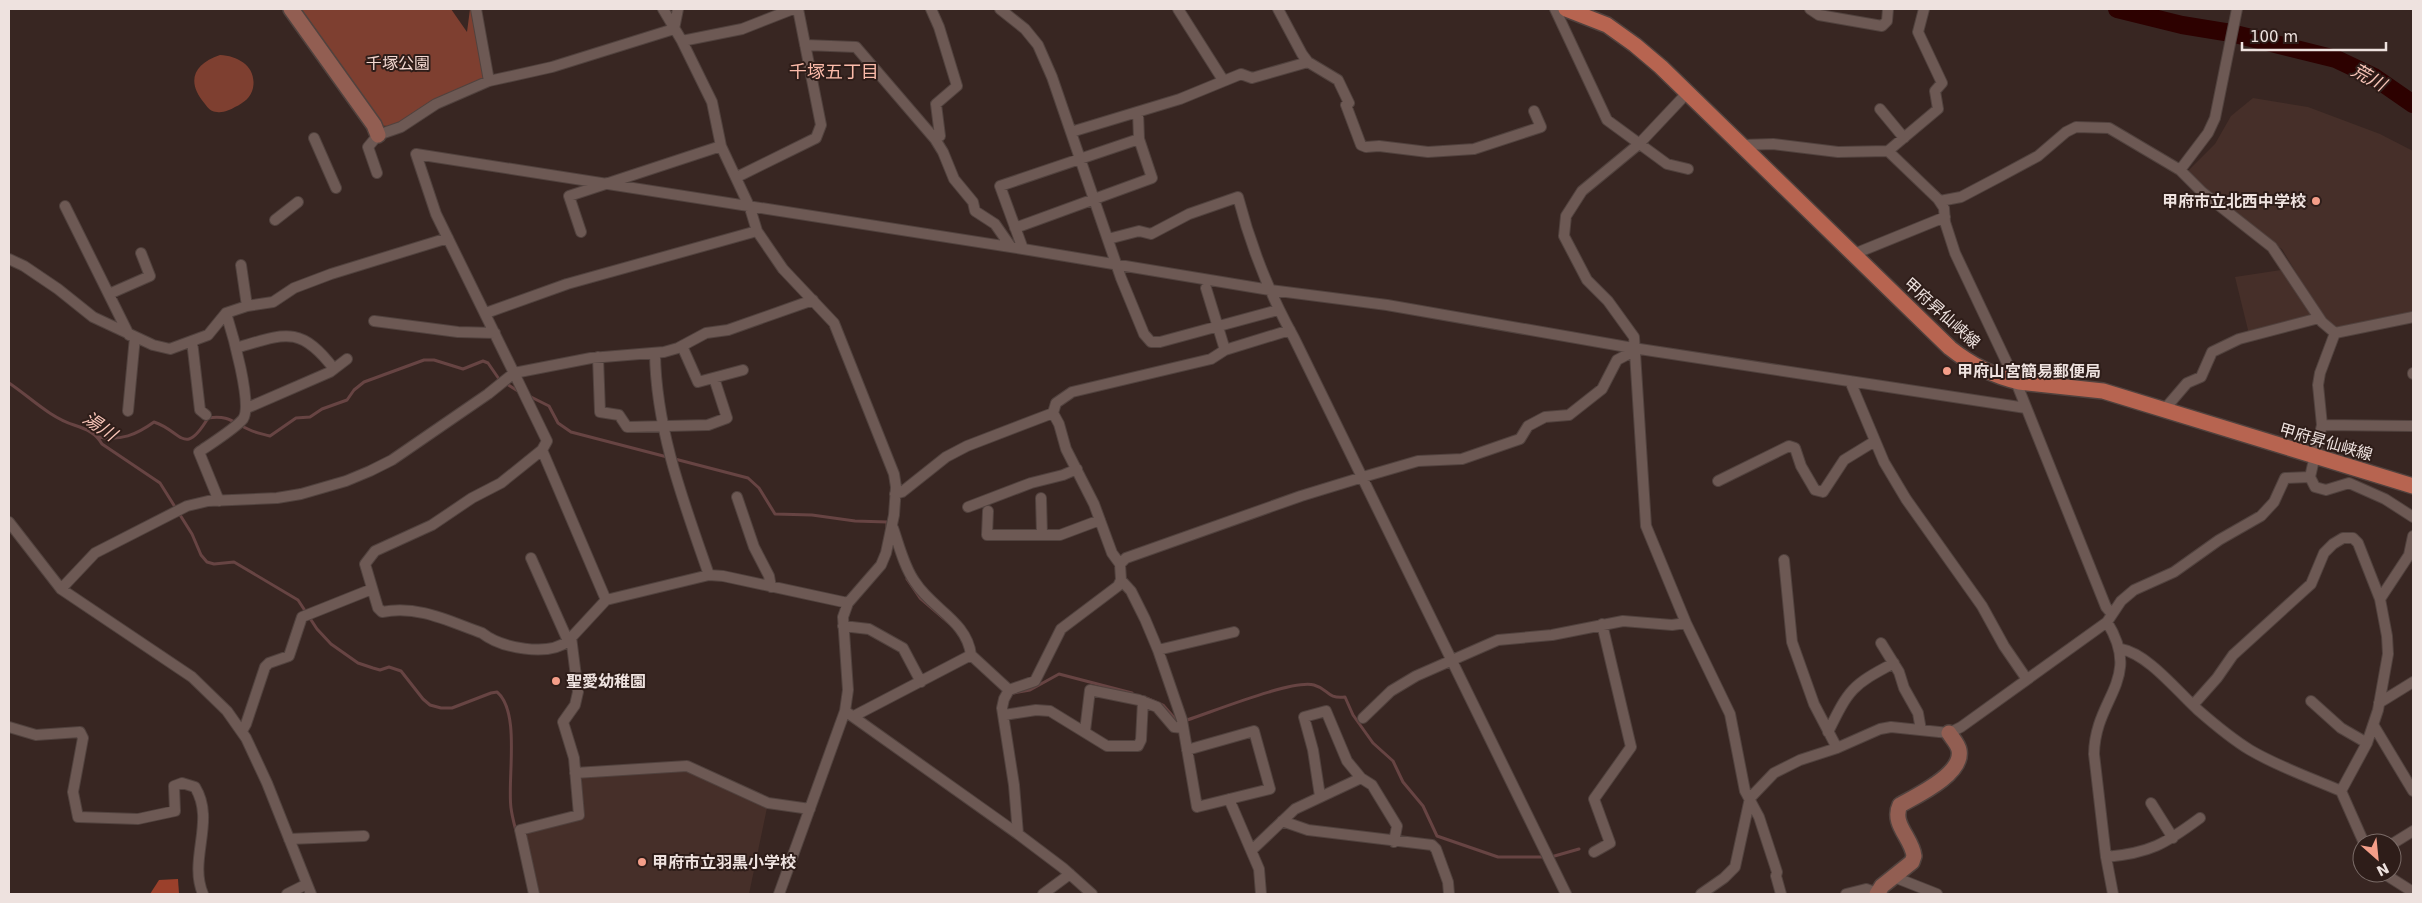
<svg xmlns="http://www.w3.org/2000/svg" width="2422" height="903" font-family="'DejaVu Sans','Noto Sans JP',sans-serif">
<rect width="100%" height="100%" fill="#382622"/>
<path fill="#462f29" d="M 2253,98 L 2308,107 L 2380,134 L 2413,151 L 2413,317 L 2335,333 L 2324,319 L 2282,249 L 2252,229 L 2186,173 L 2215,144 L 2231,116 Z
M 2281,270 L 2312,316 L 2249,334 L 2235,277 Z
M 687,766 L 768,803 L 749,894 L 534,894 L 520,830 L 579,815 L 575,773 Z"/>
<path fill="#7e3f30" d="M 291,9 L 451,9 L 467,32 L 470,9 L 476,9 L 489,81 L 401,127 L 374,125 Z
M 220,55 C 239,56 257,67 253,88 C 251,97 244,103 235,107 C 230,110 223,113 217,112 C 211,112 208,108 205,104 C 186,82 193,64 220,55 Z"/>
<path fill="#9b402b" d="M 178,879 L 179,894 L 150,894 L 159,880 Z"/>
<g fill="none" stroke-linecap="round" stroke-linejoin="round">
<path stroke="#674443" stroke-width="3" d="M 9,383 C 30,397 49,417 74,425 C 86,429 96,433 102,444 L 160,483 L 192,534 L 201,555 L 207,562 L 214,564 L 234,562 L 298,600 L 317,629 L 331,644 L 358,663 L 373,668 L 380,670 L 389,667 L 401,671 L 423,699 L 430,705 L 441,708 L 452,708 L 491,693 L 497,692 C 521,712 507,779 511,808 C 512,816 514,823 516,831
M 529,396 L 549,406 L 558,423 L 571,432 L 748,478 L 759,488 L 775,514 L 812,515 L 855,521 L 887,522 L 887,527
M 98,437 C 121,441 136,435 154,422 C 182,431 184,458 208,418 C 229,415 232,422 250,430 C 256,433 263,434 270,436 L 296,418 L 310,417 L 322,409 L 347,400 L 354,390 L 364,382 L 424,360 L 434,360 L 463,369 L 483,361 L 488,363 L 499,379 L 521,393
M 907,579 L 920,598 L 949,623
M 1013,693 L 1030,690 L 1059,674 L 1132,693
M 1147,698 L 1163,705 L 1177,721 L 1187,720 C 1212,712 1293,679 1314,685 C 1329,689 1326,699 1345,697 L 1353,715 L 1373,743 L 1393,761 L 1403,782 L 1423,806 L 1437,836 L 1498,857 L 1545,857
M 1551,857 L 1579,849"/>
<path stroke="#2d0100" stroke-width="18" d="M 2117,9 L 2182,25 L 2231,33 L 2336,59 L 2374,77 L 2413,104"/>
<defs>
<path id="street" d="M 476,9 L 489,81
M 663,9 L 682,41 L 712,102 L 721,146 L 750,208 L 757,231 L 783,269 L 834,323 L 894,474 L 896,487 L 894,515 L 886,553 L 881,565 L 848,603 L 843,617 L 848,690 L 845,711 L 779,894
M 931,9 L 939,27 L 957,86 L 936,104 L 940,136 L 935,139
M 1000,9 L 1025,29 L 1038,45 L 1052,77 L 1121,278 L 1144,334 L 1151,342 L 1160,342 L 1278,310
M 1178,9 L 1223,80
M 1278,9 L 1302,54 L 1308,62 L 1338,80 L 1349,103 L 1346,105 L 1361,145 L 1366,147 L 1379,146 L 1428,152 L 1474,149 L 1541,127 L 1534,111
M 1555,9 L 1607,120 L 1667,164 L 1688,169
M 1810,9 L 1819,15 L 1882,26 L 1887,21 L 1888,9
M 674,29 L 678,9
M 682,41 L 742,29 L 793,9
M 805,45 L 856,47 L 935,139 L 943,152 L 954,179 L 973,202 L 975,211 L 995,224 L 1011,247
M 1688,92 L 1639,144 L 1582,191 L 1566,216 L 1564,236 L 1587,280 L 1608,301 L 1634,337 L 1646,526 L 1686,623 L 1730,714 L 1745,791 L 1759,817 L 1777,872 L 1776,876 L 1781,894
M 1880,109 L 1904,138
M 1071,132 L 1180,99 L 1241,74 L 1252,78 L 1308,62
M 314,138 L 336,188
M 1742,145 L 1773,144 L 1838,152 L 1888,151 L 1938,109 L 1935,91 L 1942,83 L 1918,32 L 1924,9
M 1888,151 L 1938,199 L 1944,208 L 1945,222 L 1955,253 L 2016,382 L 2106,607 L 2112,614
M 2180,170 L 2208,133 L 2215,118 L 2237,9
M 377,173 L 368,147 L 378,135 L 401,127 L 436,104 L 489,81 L 552,67 L 674,29
M 737,177 L 816,138 L 821,125 L 798,9
M 1940,201 L 1961,197 L 1999,177 L 2038,156 L 2066,132 L 2076,127 L 2109,128 L 2180,170 L 2202,192 L 2272,247 L 2322,322 L 2335,333
M 65,206 L 129,335
M 275,220 L 298,202
M 1015,228 L 1152,178 L 1139,139 L 1138,112
M 581,232 L 569,196 L 721,146
M 1108,239 L 1139,231 L 1151,234 L 1189,214 L 1238,197 C 1251,247 1269,293 1294,338 L 1566,894
M 1023,249 L 1000,186 L 1139,139
M 1854,254 L 1945,217
M 9,259 L 24,266 L 58,289 L 93,317 L 153,345 L 170,349 L 208,335 L 226,313 L 247,306 L 273,302 L 294,288 L 331,274 L 448,238
M 241,265 L 247,306
M 1206,288 L 1225,350
M 109,294 L 150,276 L 141,253
M 486,313 L 567,284 L 757,231
M 2413,317 L 2335,333 L 2320,373 L 2318,385 L 2322,425 L 2310,477 L 2315,487 L 2326,490 L 2349,483 L 2385,499 L 2413,517
M 374,321 L 458,332 L 495,333
M 192,341 L 200,410 L 206,415
M 682,346 L 698,382 L 743,370
M 236,348 C 284,334 300,324 334,369
M 655,353 C 656,430 684,503 709,575
M 598,357 L 600,412 L 619,415 L 627,427 L 708,425 L 727,418 L 714,378
M 2413,374 L 2413,373
M 1850,381 L 1884,462 L 1906,499 L 1982,606 L 2004,646 L 2026,678
M 247,408 L 330,372 L 347,359
M 128,411 L 135,337
M 2163,411 L 2187,383 L 2201,377 L 2212,352 L 2239,339 L 2319,318
M 1053,413 L 1059,424 L 1066,449 L 1094,504 L 1112,553 L 1120,564
M 2322,425 L 2413,426
M 542,450 L 501,483 L 472,498 L 432,525 L 375,551 L 365,564 L 378,608 L 382,612 C 419,605 448,621 482,633 C 501,648 548,657 568,641 L 606,600 L 709,575 L 723,576 L 848,603
M 1718,481 L 1789,446 L 1795,448 L 1801,466 L 1815,490 L 1823,492 L 1844,460 L 1875,441
M 895,494 L 902,492 L 946,457 L 967,446 L 1053,413 L 1056,403 L 1072,392 L 1211,359 L 1225,350 L 1290,330
M 737,497 L 754,547 L 769,576 L 771,587
M 1041,498 L 1042,535
M 219,501 L 199,452 C 209,445 236,428 243,419 C 253,405 232,332 226,313
M 968,507 L 1031,483 L 1063,475 L 1077,469
M 988,511 L 987,535 L 1060,535 L 1100,520
M 9,522 L 61,589 L 192,677 L 227,711 L 246,738 L 267,783 L 311,894
M 531,558 L 568,641
M 1784,560 L 1792,642 L 1814,704 L 1837,748
M 1121,580 L 1131,591 L 1145,619 L 1158,650 L 1182,720 L 1197,807 L 1270,789 L 1254,731 L 1187,750
M 61,589 L 95,553 L 187,506 L 208,501 L 277,498 L 301,494 L 346,481 L 370,471 L 392,460 L 488,394 L 514,373 L 436,214 L 416,154 L 1023,249 L 1270,290 L 1387,305 L 1633,348 L 2026,408
M 606,600 L 542,450 L 547,441 L 514,373 L 591,358 L 664,352 L 678,348 L 706,333 L 728,330 L 813,300
M 2107,622 C 2143,680 2095,697 2094,754 L 2106,857 L 2113,894
M 843,626 L 869,629 L 903,648 L 921,682
M 1881,643 L 1899,672 L 1904,688 L 1918,713 L 1921,730
M 2121,649 C 2148,654 2177,691 2198,710 C 2214,724 2232,739 2250,750 C 2279,767 2311,778 2341,791
M 1158,650 L 1234,632
M 971,655 L 1009,690 L 1004,699 L 1002,708 L 1014,785 L 1018,834
M 1009,690 L 1035,681 L 1061,629 L 1118,586 L 1121,580 L 1120,564 L 1126,558 L 1301,496 L 1363,477 L 1418,461 L 1462,459 L 1520,439 L 1528,426 L 1545,417 L 1569,415 L 1602,389 L 1617,360 L 1634,351
M 2311,701 L 2341,728 L 2367,743
M 2379,703 L 2413,682
M 2193,705 L 2217,678 L 2233,655 L 2311,584 L 2324,553 L 2333,544 L 2343,538 L 2353,538 L 2358,543 L 2380,599
M 845,711 L 1018,834 L 1063,868 L 1092,894
M 1004,715 L 1036,710 L 1050,711 L 1107,746 L 1138,746 L 1141,740 L 1143,701
M 854,716 L 971,655 C 967,621 932,609 915,582 C 904,567 899,545 893,528
M 1363,718 L 1391,691 L 1416,676 L 1498,640 L 1552,635 L 1623,621 L 1672,625 L 1686,623
M 2374,726 L 2413,791
M 9,727 L 36,735 L 80,732 L 83,738 L 73,792 L 78,817 L 138,819 L 175,811 L 174,786 L 182,783 L 195,787 C 216,821 188,859 203,894
M 242,731 L 246,724 L 265,667 L 269,663 L 289,656 L 302,617 L 372,589
M 1085,731 L 1090,690 L 1139,700 L 1157,707 L 1174,727 L 1183,728
M 1828,732 C 1849,689 1852,685 1894,663
M 575,773 L 687,766 L 768,803 L 810,809
M 1320,796 L 1313,750 L 1304,717 L 1326,711 L 1347,761 L 1361,778 L 1372,785 L 1397,826 L 1394,842
M 1229,799 L 1259,869 L 1261,894
M 2151,803 L 2173,838
M 1282,821 L 1308,830 L 1432,845 L 1436,849 L 1448,882 L 1449,894
M 289,839 L 364,836
M 2364,843 L 2341,791 L 2367,743 L 2378,710 L 2388,654 L 2387,636 L 2380,599 L 2409,555 L 2413,536
M 2392,844 L 2413,831
M 1253,849 L 1295,809 L 1361,778
M 1594,852 L 1610,843 L 1594,799 L 1631,747 L 1602,624
M 2106,857 C 2150,853 2165,844 2200,818
M 2383,873 L 2413,892
M 1894,877 L 1937,894
M 287,894 L 307,884
M 534,894 L 520,830 L 579,815 L 574,758 L 563,722 L 575,705 L 578,692 L 571,637
M 1043,894 L 1070,874
M 1701,894 L 1724,878 L 1735,867 L 1750,798 L 1774,773 L 1800,760 L 1837,748 L 1880,729 L 1891,727 L 1949,733 L 1961,727 L 2107,622 L 2121,601 L 2134,590 L 2174,572 L 2219,540 L 2261,516 L 2274,502 L 2285,478 L 2310,477
M 1846,894 L 1866,889 L 1877,893"/>
<path id="secondary" d="M 291,9 L 374,125 L 378,135
M 1877,894 L 1882,886 L 1912,862 L 1914,856 C 1912,838 1891,824 1900,805 C 1916,796 1964,774 1959,750 C 1958,744 1952,738 1949,733"/>
<path id="primary" d="M 1566,9 L 1607,25 L 1635,45 L 1661,67 L 1950,348 C 1970,364 1993,376 2019,382 L 2103,391 L 2413,486"/>
</defs>
<use href="#street" stroke="#51423e" stroke-width="12"/>
<use href="#secondary" stroke="#51423e" stroke-width="18"/>
<use href="#primary" stroke="#51423e" stroke-width="18"/>
<use href="#street" stroke="#6d5954" stroke-width="10"/>
<use href="#secondary" stroke="#925e52" stroke-width="15"/>
<use href="#primary" stroke="#b76450" stroke-width="15"/>
</g>
<g fill="#f49e89" stroke="#2e1d19" stroke-width="2">
<circle cx="2316" cy="201" r="5"/>
<circle cx="1947" cy="371" r="5"/>
<circle cx="556" cy="681" r="5"/>
<circle cx="642" cy="862" r="5"/>
</g>
<g text-anchor="middle" dominant-baseline="central" stroke-width="4" stroke-linejoin="round" paint-order="stroke">
<g font-size="16" fill="#f4d9d2" stroke="#2e1d19">
<text x="398" y="63">千塚公園</text>
</g>
<g font-size="16" font-weight="bold" fill="#eee2df" stroke="#2e1d19" text-anchor="start">
<text x="2306" y="201" text-anchor="end">甲府市立北西中学校</text>
<text x="1957" y="371">甲府山宮簡易郵便局</text>
<text x="566" y="681">聖愛幼稚園</text>
<text x="652" y="862">甲府市立羽黒小学校</text>
</g>
<g font-size="16" fill="#eee2df" stroke="#2e1d19">
<text transform="translate(1942 313) rotate(42)">甲府昇仙峡線</text>
<text transform="translate(2326 442) rotate(16)">甲府昇仙峡線</text>
</g>
<g font-size="18" fill="#fcbbaa" stroke="#2e1d19">
<text x="834" y="71">千塚五丁目</text>
</g>
<g font-size="18" font-style="italic" fill="#f9c5b8" stroke="#2e1d19">
<text transform="translate(2369 77) rotate(29)">荒川</text>
<text transform="translate(100 426) rotate(34)">湯川</text>
</g>
</g>
<rect width="2422" height="903" fill="none" stroke="#eee2df" stroke-width="20"/>
<g transform="translate(2377 858) rotate(153)"><circle r="24" fill="#2e1d19" stroke="#7b6c68"/>
<path d="M0-4L9 19L0 12L-9 19Z" fill="#f49e89"/>
<text y="-8" font-size="14" font-weight="bold" text-anchor="middle" fill="#eee2df">N</text>
</g>
<path d="M2242 42v8h144v-8" fill="none" stroke="#eee2df" stroke-width="2.5"/>
<text x="2250" y="42" font-size="15" fill="#eee2df" stroke="#2e1d19" stroke-width="4" paint-order="stroke">100 m</text>
</svg>
